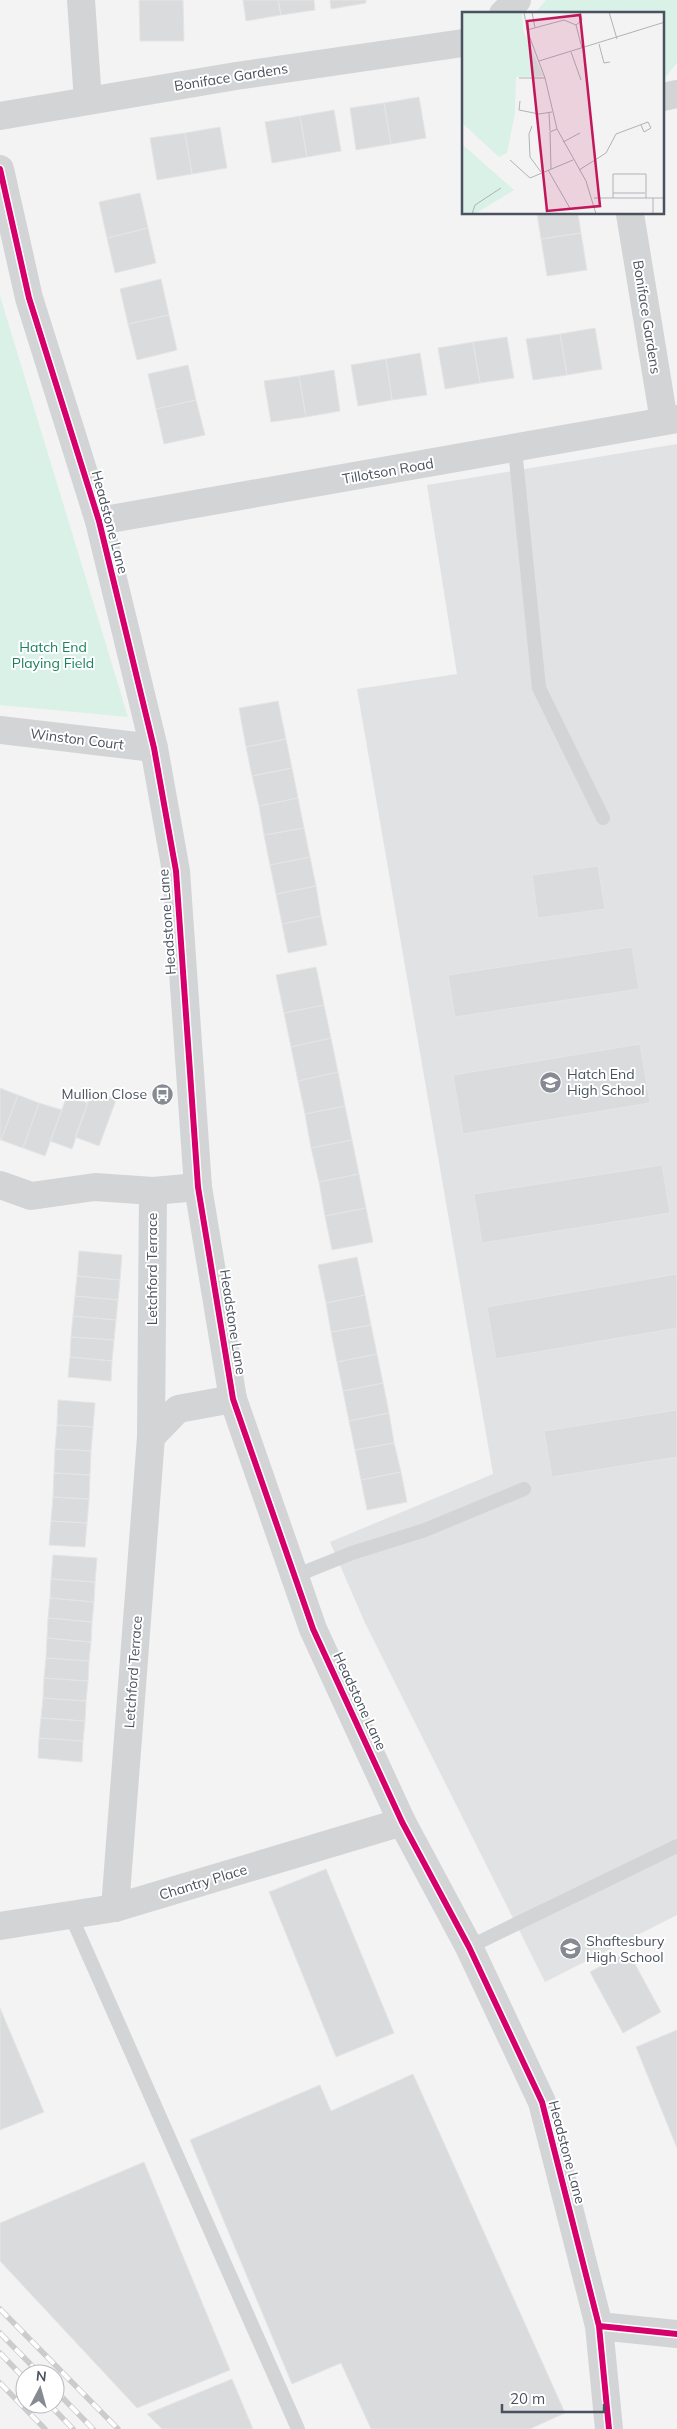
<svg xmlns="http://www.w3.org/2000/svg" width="677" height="2429" font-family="Mulish,sans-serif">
<rect width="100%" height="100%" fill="#f3f3f3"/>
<path fill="#e1e2e3" d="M 677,444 L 677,1915 L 545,1982 L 365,1623 L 330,1542 L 493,1474 L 357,689 L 457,674 L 427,485 Z"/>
<path fill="#d9f1e6" d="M 546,0 L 677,0 L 677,63 L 663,80 L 663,14 L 534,14 Z
M 0,296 L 128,717 L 0,705 Z"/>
<path fill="#dadbdd" stroke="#e5e5e6" d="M 139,0 L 183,0 L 184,41 L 140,41 Z
M 243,0 L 278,0 L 281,15 L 246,21 Z
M 278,0 L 314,0 L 315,10 L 281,15 Z
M 330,0 L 366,0 L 366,3 L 331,9 Z
M 419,97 L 426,138 L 391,144 L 384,103 Z
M 384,103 L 391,144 L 356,150 L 350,108 Z
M 334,110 L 341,151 L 307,157 L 300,116 Z
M 300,116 L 307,157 L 272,163 L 265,122 Z
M 220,127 L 227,168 L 192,174 L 185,133 Z
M 185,133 L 192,174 L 157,180 L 150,138 Z
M 140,193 L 148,228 L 107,238 L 99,202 Z
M 537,214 L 578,214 L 581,233 L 541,239 Z
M 148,228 L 156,263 L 115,273 L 107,238 Z
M 581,233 L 587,270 L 547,276 L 541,239 Z
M 161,279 L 169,315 L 128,324 L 120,289 Z
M 169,315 L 177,350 L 137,360 L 128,324 Z
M 595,328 L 602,369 L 567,375 L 560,334 Z
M 560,334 L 567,375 L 533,380 L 526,339 Z
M 507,337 L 514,378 L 480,383 L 473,342 Z
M 473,342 L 480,383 L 445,389 L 438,348 Z
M 420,353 L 427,395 L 392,400 L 386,359 Z
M 386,359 L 392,400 L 358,406 L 351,365 Z
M 188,365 L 196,400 L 156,409 L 148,374 Z
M 334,370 L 340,411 L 306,417 L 299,376 Z
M 299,376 L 306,417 L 271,422 L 264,381 Z
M 196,400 L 205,435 L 164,444 L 156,409 Z
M 278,701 L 286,739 L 246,747 L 239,708 Z
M 286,739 L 292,768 L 252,776 L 246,747 Z
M 292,768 L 298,798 L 259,806 L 252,776 Z
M 298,798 L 304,828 L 264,835 L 259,806 Z
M 304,828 L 310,857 L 270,865 L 264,835 Z
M 310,857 L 316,886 L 276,894 L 270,865 Z
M 598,866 L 605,909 L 538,918 L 532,875 Z
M 316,886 L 321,916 L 282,924 L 276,894 Z
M 321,916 L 327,945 L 288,953 L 282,924 Z
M 632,947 L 639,989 L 455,1017 L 448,975 Z
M 316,967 L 324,1005 L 284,1013 L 276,975 Z
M 324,1005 L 331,1038 L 291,1047 L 284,1013 Z
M 331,1038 L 338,1072 L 298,1081 L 291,1047 Z
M 640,1044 L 650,1103 L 463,1134 L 453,1075 Z
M 338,1072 L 345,1106 L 305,1114 L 298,1081 Z
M 0,1088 L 18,1095 L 1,1140 L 0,1140 Z
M 92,1091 L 116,1100 L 99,1146 L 75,1137 Z
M 18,1095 L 39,1103 L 23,1148 L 1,1140 Z
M 67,1096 L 88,1103 L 72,1149 L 50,1141 Z
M 39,1103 L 62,1110 L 45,1156 L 23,1148 Z
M 345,1106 L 352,1140 L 311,1148 L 305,1114 Z
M 352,1140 L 359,1174 L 319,1182 L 311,1148 Z
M 662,1165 L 670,1213 L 482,1243 L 474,1194 Z
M 359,1174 L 366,1208 L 325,1216 L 319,1182 Z
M 366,1208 L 373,1242 L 332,1250 L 325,1216 Z
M 79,1251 L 122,1255 L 120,1280 L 77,1276 Z
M 357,1257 L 365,1295 L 326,1303 L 318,1265 Z
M 677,1274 L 677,1328 L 496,1359 L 487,1307 Z
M 77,1276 L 120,1280 L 118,1300 L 75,1296 Z
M 365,1295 L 371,1325 L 331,1332 L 326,1303 Z
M 75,1296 L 118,1300 L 116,1320 L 73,1316 Z
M 73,1316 L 116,1320 L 114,1340 L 71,1337 Z
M 371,1325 L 377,1354 L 337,1362 L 331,1332 Z
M 71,1337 L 114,1340 L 112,1361 L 70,1357 Z
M 377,1354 L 383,1383 L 343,1391 L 337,1362 Z
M 70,1357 L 112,1361 L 111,1381 L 68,1377 Z
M 383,1383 L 389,1413 L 349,1421 L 343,1391 Z
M 58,1400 L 95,1403 L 93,1427 L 57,1425 Z
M 677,1410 L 677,1457 L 552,1477 L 544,1431 Z
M 389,1413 L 394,1443 L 355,1450 L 349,1421 Z
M 57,1425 L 93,1427 L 91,1451 L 55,1449 Z
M 394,1443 L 401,1472 L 361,1480 L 355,1450 Z
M 55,1449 L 91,1451 L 90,1475 L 54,1473 Z
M 401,1472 L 407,1502 L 367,1510 L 361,1480 Z
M 54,1473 L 90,1475 L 89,1499 L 53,1497 Z
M 53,1497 L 89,1499 L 87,1523 L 51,1521 Z
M 51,1521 L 87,1523 L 85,1547 L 49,1545 Z
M 53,1555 L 97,1558 L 95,1582 L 51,1579 Z
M 51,1579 L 95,1582 L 94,1602 L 50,1598 Z
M 50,1598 L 94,1602 L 92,1622 L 48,1618 Z
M 48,1618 L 92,1622 L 91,1642 L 47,1638 Z
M 47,1638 L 91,1642 L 89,1661 L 46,1658 Z
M 46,1658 L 89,1661 L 88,1681 L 44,1678 Z
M 44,1678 L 88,1681 L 86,1701 L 43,1698 Z
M 43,1698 L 86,1701 L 85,1721 L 41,1718 Z
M 41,1718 L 85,1721 L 83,1741 L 39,1738 Z
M 39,1738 L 83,1741 L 82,1762 L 38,1758 Z
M 326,1869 L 394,2033 L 336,2057 L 269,1892 Z
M 628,1951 L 661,2012 L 623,2033 L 590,1972 Z
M 0,2008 L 44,2112 L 0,2130 Z
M 677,2030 L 677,2148 L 636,2047 Z
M 413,2074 L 565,2413 L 530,2429 L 371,2429 L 341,2363 L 292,2384 L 190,2140 L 320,2085 L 331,2111 Z
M 144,2162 L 230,2370 L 137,2408 L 0,2261 L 0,2223 Z
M 232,2379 L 253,2429 L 162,2429 L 147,2414 Z"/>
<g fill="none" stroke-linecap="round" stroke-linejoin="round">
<path stroke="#d2d4d6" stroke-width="14" d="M 515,449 L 539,688 L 603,818
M 295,1576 L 352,1553 L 425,1530 L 524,1489
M 71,1916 L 298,2429
M 469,1947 L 677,1846"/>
<path stroke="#d2d4d6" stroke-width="28" d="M 81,0 L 88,101
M 503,14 L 517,0
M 663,97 L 677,94
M 0,116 L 236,76 L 463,43
M 630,214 L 664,421
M 99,521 L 677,419
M 0,730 L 154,748
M 0,1185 L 31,1196 L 95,1187 L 153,1191 L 198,1187
M 151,1437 L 153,1191
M 115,1908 L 151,1437 L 178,1409 L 233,1399
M 0,1926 L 115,1908 L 402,1822"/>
<path stroke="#d2d4d6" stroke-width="28" d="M 0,169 L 29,298 L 99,521 L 154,748 L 176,871 L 198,1187 L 233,1399 L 313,1629 L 402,1822 L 469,1947 L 542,2102 L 599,2326 L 609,2429
M 599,2326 L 677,2334"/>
<defs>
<path id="rail" d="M 0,2309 L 118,2429
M 0,2333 L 40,2374
M 0,2353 L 25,2379
M 0,2383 L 45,2429
M 55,2390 L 93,2429
M 49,2404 L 73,2429"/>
</defs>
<use href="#rail" stroke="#cbccce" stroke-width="5.5"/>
<use href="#rail" stroke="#fff" stroke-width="4" stroke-dasharray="11" stroke-linecap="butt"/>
<defs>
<path id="cycleway" d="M 0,169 L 29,298 L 99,521 L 154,748 L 176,871 L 198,1187 L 233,1399 L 313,1629 L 402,1822 L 469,1947 L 542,2102 L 599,2326 L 609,2429
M 599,2326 L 677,2334"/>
</defs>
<use href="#cycleway" stroke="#fff" stroke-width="9"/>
<use href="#cycleway" stroke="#d6006c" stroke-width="6"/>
</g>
<defs>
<symbol id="school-disc" viewBox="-11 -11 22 22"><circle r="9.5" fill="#858a93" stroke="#fff"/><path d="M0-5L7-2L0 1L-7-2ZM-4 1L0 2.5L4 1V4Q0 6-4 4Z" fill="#fff"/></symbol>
<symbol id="bus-disc" viewBox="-11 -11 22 22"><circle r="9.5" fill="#858a93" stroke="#fff"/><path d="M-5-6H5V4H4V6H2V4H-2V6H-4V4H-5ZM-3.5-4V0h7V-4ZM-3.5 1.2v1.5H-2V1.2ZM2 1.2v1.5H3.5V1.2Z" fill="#fff"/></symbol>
</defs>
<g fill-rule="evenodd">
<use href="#school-disc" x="538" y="1070" width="25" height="25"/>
<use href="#bus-disc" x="150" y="1082" width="25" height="25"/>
<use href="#school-disc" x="558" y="1936" width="25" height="25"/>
</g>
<g text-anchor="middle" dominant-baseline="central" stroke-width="4" stroke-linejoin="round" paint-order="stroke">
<g font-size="14" fill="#4a525f" stroke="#fff">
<text transform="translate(231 77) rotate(-9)">Boniface Gardens</text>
<text transform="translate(647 317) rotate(81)">Boniface Gardens</text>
<text transform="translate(388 471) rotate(-10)">Tillotson Road</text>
<text transform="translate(110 522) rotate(75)">Headstone Lane</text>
<text transform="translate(77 739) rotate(7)">Winston Court</text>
<text transform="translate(167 922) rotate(-94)">Headstone Lane</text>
<text transform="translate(152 1269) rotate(-90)">Letchford Terrace</text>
<text transform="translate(233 1322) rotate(81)">Headstone Lane</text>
<text transform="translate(133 1672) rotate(-86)">Letchford Terrace</text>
<text transform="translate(360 1701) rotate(65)">Headstone Lane</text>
<text transform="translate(203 1882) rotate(-17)">Chantry Place</text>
<text transform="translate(567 2152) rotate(75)">Headstone Lane</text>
</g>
<g font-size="14" fill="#1b815f" stroke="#fff">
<text x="53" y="647">Hatch End<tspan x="53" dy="16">Playing Field</tspan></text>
</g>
<g font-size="14" fill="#4a525f" stroke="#fff" text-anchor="start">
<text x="567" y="1074">Hatch End<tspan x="567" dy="16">High School</tspan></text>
<text x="147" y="1094" text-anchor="end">Mullion Close</text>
<text x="586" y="1941">Shaftesbury<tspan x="586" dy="16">High School</tspan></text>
</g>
</g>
<g transform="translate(462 12)">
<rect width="202" height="202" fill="#f3f3f3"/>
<path d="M 0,0 L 60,0 L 61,18 L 81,64 L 54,65 L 53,101 L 45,141 L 37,145 L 0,111 ZM 0,132 L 52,178 L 13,202 L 0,202 Z" fill="#d9f1e6"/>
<path fill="none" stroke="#afb3b8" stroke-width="1" d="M 62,0 L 65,18 L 83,66 L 95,117 L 124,169 L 134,202M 70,0 L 73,16M 147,0 L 155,27M 114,13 L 120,8 L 118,0M 65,18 L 102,8 L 114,13 L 120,36M 137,32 L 142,51 L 148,50M 109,40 L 119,68M 77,49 L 203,10M 57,66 L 83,66M 58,89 L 57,98 L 77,102 L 90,100M 87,101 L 88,119M 70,114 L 67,122 L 68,145 L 79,160M 101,130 L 118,121M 48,148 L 68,166 L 111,148M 89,157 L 88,120 L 95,117M 86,158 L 109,198M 117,158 L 144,141 L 154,122 L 186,110 L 189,116 L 182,120 L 179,113M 151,181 L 183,181M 132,186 L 203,186M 151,186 L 151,162 L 184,162 L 184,186M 191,186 L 191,202M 10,202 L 13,193 L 39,176"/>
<path fill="#c2185b" fill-opacity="0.15" stroke="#c2185b" stroke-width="2.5" d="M 118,3 L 138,194 L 85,199 L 65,9 Z"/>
<rect width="202" height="202" fill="none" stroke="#4a525f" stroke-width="2.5"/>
</g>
<g transform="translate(40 2389) rotate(6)"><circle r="24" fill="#ffffff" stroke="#b7babf"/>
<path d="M0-4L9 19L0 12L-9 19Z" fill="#858a93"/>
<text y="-8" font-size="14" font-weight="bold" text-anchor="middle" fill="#4a525f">N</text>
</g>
<path d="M502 2404v8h102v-8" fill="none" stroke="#4a525f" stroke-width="2.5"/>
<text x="510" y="2404" font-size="15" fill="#4a525f" stroke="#ffffff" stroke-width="4" paint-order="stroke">20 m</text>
</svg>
